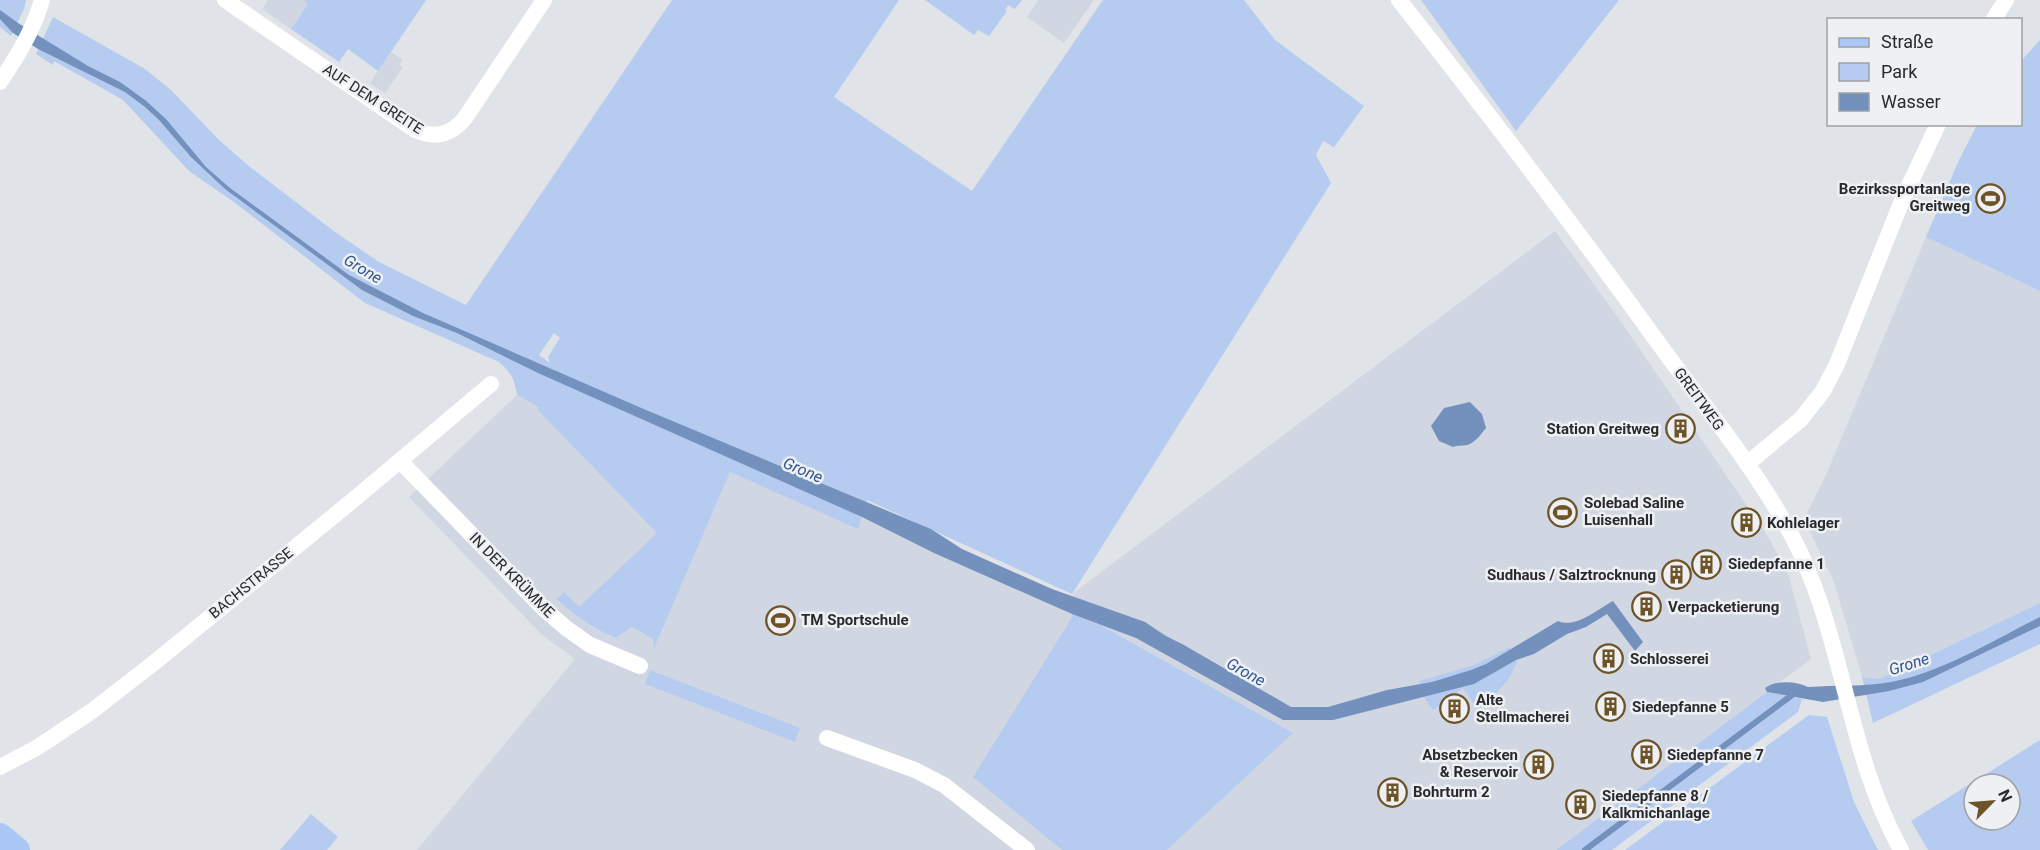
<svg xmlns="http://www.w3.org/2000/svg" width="2040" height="850" font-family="Roboto,sans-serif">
<rect width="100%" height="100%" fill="#e0e3e7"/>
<path fill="#d1d7e2" d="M 268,0 L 303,0 L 308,4 L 291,29 L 262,9 Z
M 1038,0 L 1094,0 L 1064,43 L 1027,17 Z
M 391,52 L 403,60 L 399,65 L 403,67 L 385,93 L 370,83 Z
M 1555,231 L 1622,323 L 1769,538 L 1789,577 L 1811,659 L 1556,850 L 417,850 L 575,659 L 541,634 L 409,497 L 517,395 L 558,418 L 705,477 L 607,634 L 616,638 L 632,627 L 653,639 L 655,647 L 730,472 L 857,528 L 862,517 L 934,553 L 1072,614 L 1101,624 L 1072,594 Z
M 1926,237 L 2040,291 L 2040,603 L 1880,679 L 1862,677 L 1834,582 L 1804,519 L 1826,475 Z"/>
<path fill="#b5ccf0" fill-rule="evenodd" d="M 0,0 L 26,0 L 24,9 L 11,36 L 0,27 Z
M 303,0 L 426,0 L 378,71 L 348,49 L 339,62 L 291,29 L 308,4 Z
M 672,0 L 899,0 L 834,97 L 972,191 L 1103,0 L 1244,0 L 1275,40 L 1364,106 L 1334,147 L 1323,141 L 1316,155 L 1331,183 L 1072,594 L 867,500 L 858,529 L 730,472 L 654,649 L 653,639 L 632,627 L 616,638 C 594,629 574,615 557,599 L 564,592 L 579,607 L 657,533 L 537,409 L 540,408 L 517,395 C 514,378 512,374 499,362 L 365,303 L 234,202 L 189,171 L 123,100 L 54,61 L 53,65 L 36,54 L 53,17 L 145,69 L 171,90 L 219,140 L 250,167 L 335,232 L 379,262 L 466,305 ZM 554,333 L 560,338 L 548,357 L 550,363 L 539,355 Z
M 925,0 L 1022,0 L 1015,9 L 1008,5 L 1005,10 L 1007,11 L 989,36 L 978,30 L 974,35 Z
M 1421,0 L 1619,0 L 1516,131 Z
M 2040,40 L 2040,291 L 1926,237 L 1959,160 L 1977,125 L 2020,124 L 2021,61 Z
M 2040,603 L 2040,644 L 1873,723 L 1862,677 L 1880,679 Z
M 1072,614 L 1102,626 L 1293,733 L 1167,850 L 1062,850 L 973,777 L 1071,619 Z
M 1510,647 L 1517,662 C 1510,682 1494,696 1478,709 L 1463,688 L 1433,710 L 1426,701 L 1419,681 L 1474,665 Z
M 650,670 L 800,728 L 795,742 L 645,684 Z
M 1767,692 L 1802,699 L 1798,712 L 1612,850 L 1556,850 Z
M 1809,715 L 1827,717 L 1854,802 L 1878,850 L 1625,850 Z
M 2040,740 L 2040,850 L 1928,850 L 1911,821 ZM 1974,784 L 2010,784 L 2010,820 L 1974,820 Z
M 311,814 L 338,837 L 327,850 L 280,850 Z"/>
<path fill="#7491be" d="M 0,10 L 18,23 L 88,66 L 120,82 L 145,100 L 166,119 L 206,167 L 230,188 L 349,275 L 423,313 L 639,407 L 931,529 L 962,549 L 1052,589 L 1145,622 L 1166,636 L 1184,645 L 1291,707 L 1328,707 L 1387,690 L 1432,682 L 1471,670 L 1486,664 L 1558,621 C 1575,629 1598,609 1613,601 L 1643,642 L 1635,651 L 1607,614 L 1586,627 L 1567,634 L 1534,654 L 1516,660 L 1474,684 L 1333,720 L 1283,720 L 1136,638 L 1072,614 L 934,553 L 862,517 L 538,373 L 457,333 L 413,316 L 362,290 L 225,189 L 191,157 L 159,120 L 145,107 L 125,92 L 38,49 L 13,33 L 0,19 Z
M 1470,402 L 1482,414 L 1486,428 C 1481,434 1476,442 1467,445 C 1462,446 1458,445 1453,447 L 1439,441 L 1431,426 L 1444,408 Z
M 2040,617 L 2040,626 L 1923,682 L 1889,691 L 1823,702 L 1767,692 L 1765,688 C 1776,680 1796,681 1808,687 C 1836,685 1864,687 1891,682 C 1941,673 1994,640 2040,617 Z"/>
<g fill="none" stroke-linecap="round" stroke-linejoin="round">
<path stroke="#7491be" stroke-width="6" d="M 1585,850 L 1796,692"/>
<path stroke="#fff" stroke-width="16" d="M 225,0 L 415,130 C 436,139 451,135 465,118 L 544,0
M 1399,0 C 1489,114 1577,230 1662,348 C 1706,408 1755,468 1791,534 C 1844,633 1846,751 1901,850
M 1993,20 L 2006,0
M 0,82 C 18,55 33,31 42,0
M 400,461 L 543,608 L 566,628 L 590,645 L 640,666
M 1747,464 L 1801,419 L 1823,391 L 1837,364 L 1901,203 L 1938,124
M 827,738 L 915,770 L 944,785 L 1027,850
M 0,767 L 38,747 L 92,711 L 155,662 L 352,501 L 491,384"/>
<path stroke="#aac7f5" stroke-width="26" d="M 0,836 L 17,850"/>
</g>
<defs>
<symbol id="stadium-ring" viewBox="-11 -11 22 22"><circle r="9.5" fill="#eef0f4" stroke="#6d5325" stroke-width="1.5"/><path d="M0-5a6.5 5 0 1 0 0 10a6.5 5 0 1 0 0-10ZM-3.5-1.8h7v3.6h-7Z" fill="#6d5325"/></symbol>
<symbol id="building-ring" viewBox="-11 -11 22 22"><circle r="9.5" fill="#eef0f4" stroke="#6d5325" stroke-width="1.5"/><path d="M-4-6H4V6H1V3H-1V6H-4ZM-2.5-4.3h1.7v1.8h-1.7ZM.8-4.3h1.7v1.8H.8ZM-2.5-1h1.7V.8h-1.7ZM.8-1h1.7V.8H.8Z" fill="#6d5325"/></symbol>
</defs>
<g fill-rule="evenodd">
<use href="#stadium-ring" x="1974" y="182" width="33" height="33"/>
<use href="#building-ring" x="1664" y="412" width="33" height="33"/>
<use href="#stadium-ring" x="1546" y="496" width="33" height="33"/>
<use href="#building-ring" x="1730" y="506" width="33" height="33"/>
<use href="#building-ring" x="1690" y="548" width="33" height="33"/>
<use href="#building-ring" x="1660" y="558" width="33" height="33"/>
<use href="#building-ring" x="1630" y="590" width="33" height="33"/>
<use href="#stadium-ring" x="764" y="604" width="33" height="33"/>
<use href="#building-ring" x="1592" y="642" width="33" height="33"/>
<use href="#building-ring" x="1594" y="690" width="33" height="33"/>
<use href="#building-ring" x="1438" y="692" width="33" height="33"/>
<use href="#building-ring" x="1630" y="738" width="33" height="33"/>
<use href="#building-ring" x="1522" y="748" width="33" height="33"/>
<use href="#building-ring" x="1376" y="776" width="33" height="33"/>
<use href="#building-ring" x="1564" y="788" width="33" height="33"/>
</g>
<g text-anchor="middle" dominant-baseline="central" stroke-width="5" stroke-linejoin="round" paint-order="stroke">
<g font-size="15" fill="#292a2c" stroke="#eef0f4">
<text transform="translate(373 99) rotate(33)">AUF DEM GREITE</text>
<text transform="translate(1699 399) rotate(54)">GREITWEG</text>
<text transform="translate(512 575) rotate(45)">IN DER KRÜMME</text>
<text transform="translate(251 583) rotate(-39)">BACHSTRASSE</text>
</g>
<g font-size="15" font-weight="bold" fill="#292a2c" stroke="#eef0f4" text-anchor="start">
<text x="1970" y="189" text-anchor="end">Bezirkssportanlage<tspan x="1970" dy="17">Greitweg</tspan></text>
<text x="1659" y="429" text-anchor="end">Station Greitweg</text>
<text x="1584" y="503">Solebad Saline<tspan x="1584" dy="17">Luisenhall</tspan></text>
<text x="1767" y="523">Kohlelager</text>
<text x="1728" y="564">Siedepfanne 1</text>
<text x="1656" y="575" text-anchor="end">Sudhaus / Salztrocknung</text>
<text x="1668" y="607">Verpacketierung</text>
<text x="801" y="620">TM Sportschule</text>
<text x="1630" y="659">Schlosserei</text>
<text x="1476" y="700">Alte<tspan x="1476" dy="17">Stellmacherei</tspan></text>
<text x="1632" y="707">Siedepfanne 5</text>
<text x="1518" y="755" text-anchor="end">Absetzbecken<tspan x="1518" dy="17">&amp; Reservoir</tspan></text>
<text x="1667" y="755">Siedepfanne 7</text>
<text x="1413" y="792">Bohrturm 2</text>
<text x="1602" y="796">Siedepfanne 8 /<tspan x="1602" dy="17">Kalkmichanlage</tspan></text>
</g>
<g font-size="16" font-style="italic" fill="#305691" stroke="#eef0f4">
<text transform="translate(363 269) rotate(31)">Grone</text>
<text transform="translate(803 470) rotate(23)">Grone</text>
<text transform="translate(1909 664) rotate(-18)">Grone</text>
<text transform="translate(1246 672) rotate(29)">Grone</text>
</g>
</g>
<rect x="1827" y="18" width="195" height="108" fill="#eef0f4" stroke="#9fa1a4" stroke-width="1.5"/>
<rect x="1839" y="38" width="30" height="9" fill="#aac7f5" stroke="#9fa1a4" stroke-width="1.5"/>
<text x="1881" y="48" font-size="18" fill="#292a2c">Straße</text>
<rect x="1839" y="63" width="30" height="18" fill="#b5ccf0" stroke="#9fa1a4" stroke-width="1.5"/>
<text x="1881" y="78" font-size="18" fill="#292a2c">Park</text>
<rect x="1839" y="93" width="30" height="18" fill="#7491be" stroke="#9fa1a4" stroke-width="1.5"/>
<text x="1881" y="108" font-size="18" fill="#292a2c">Wasser</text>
<g transform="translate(1992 802) rotate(65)"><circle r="28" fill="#eef0f4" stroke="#9fa1a4" stroke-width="1.5"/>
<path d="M0-4.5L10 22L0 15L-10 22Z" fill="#6d5325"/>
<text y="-9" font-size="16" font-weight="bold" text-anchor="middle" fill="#292a2c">N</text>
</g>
</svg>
